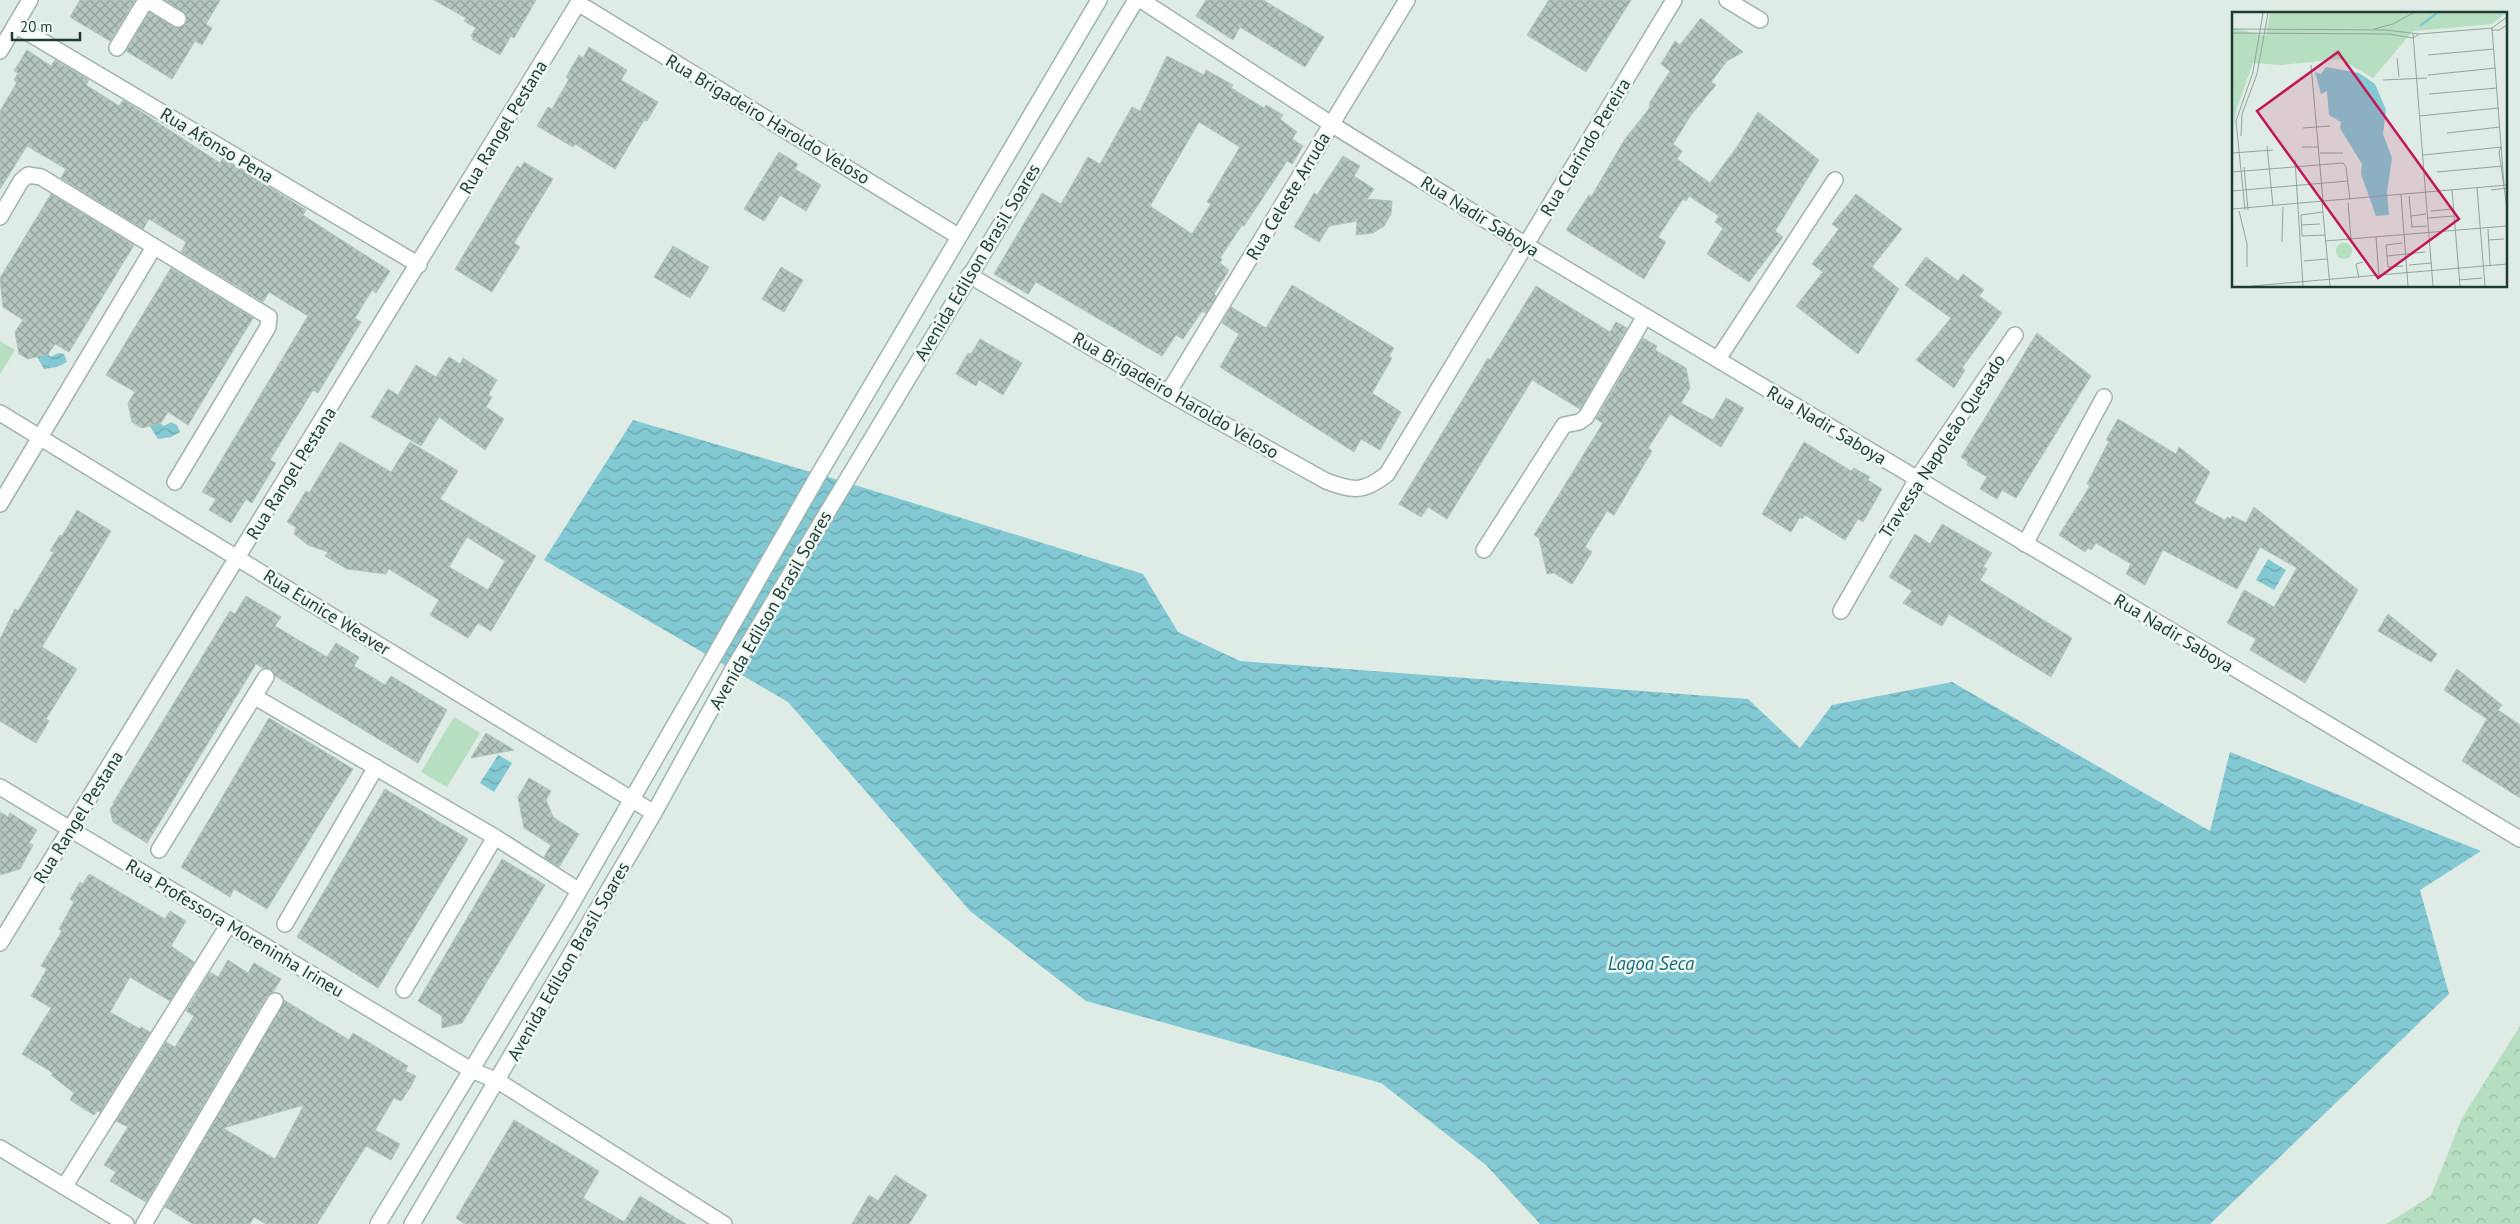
<svg xmlns="http://www.w3.org/2000/svg" width="2520" height="1224" font-family="'PT Sans',sans-serif">
<defs>
<pattern id="forest-crowns" width="20" height="18" patternUnits="userSpaceOnUse" patternTransform="scale(1.25)"><rect width="20" height="18" fill="#b6dec0"/><path d="M2 6a3 3 0 1 1 6 0M12 15a3 3 0 1 1 6 0" fill="none" stroke="#9cbfa6"/></pattern>
<pattern id="water-waves" width="16" height="10" patternUnits="userSpaceOnUse" patternTransform="scale(1.25)"><rect width="16" height="10" fill="#83c9d4"/><path d="M0 5q4-4 8 0t8 0" fill="none" stroke="#6ba4ad"/></pattern>
<pattern id="building-cross-hatch" width="8" height="8" patternUnits="userSpaceOnUse" patternTransform="scale(1.25)"><rect width="8" height="8" fill="#b4c6be"/><path d="M0 0l8 8M0 8l8-8" fill="none" stroke="#92a29b"/></pattern>
</defs>
<rect width="100%" height="100%" fill="#dfebe5"/>
<path fill="#b6dec0" d="M 0,341 L 15,350 L 0,374 Z
M 454,717 L 480,733 L 447,787 L 421,772 Z"/>
<path fill="url(#forest-crowns)" d="M 2520,1026 L 2520,1224 L 2386,1224 L 2431,1196 L 2462,1118 Z"/>
<path fill="url(#water-waves)" d="M 44,351 L 51,357 L 58,353 L 64,354 L 67,362 L 57,367 L 44,369 L 36,355 Z
M 633,420 L 845,482 L 1143,574 L 1178,632 L 1240,661 L 1748,699 L 1800,748 L 1832,705 L 1952,682 L 2210,831 L 2230,752 L 2481,851 L 2420,890 L 2449,994 L 2210,1224 L 1540,1224 L 1486,1165 L 1381,1083 L 1086,1001 L 970,911 L 788,702 L 544,560 Z
M 157,421 L 164,426 L 171,422 L 177,425 L 180,432 L 171,437 L 158,439 L 149,425 Z
M 2268,559 L 2286,570 L 2274,590 L 2256,580 Z
M 498,755 L 512,763 L 494,792 L 480,783 Z"/>
<path fill="url(#building-cross-hatch)" stroke="#b1c5bc" fill-rule="evenodd" d="M 80,0 L 135,0 L 110,41 L 70,17 Z
M 165,0 L 220,0 L 206,24 L 212,28 L 202,45 L 195,41 L 172,79 L 126,51 L 149,12 L 174,27 L 178,28 L 186,24 L 186,14 Z
M 434,0 L 536,0 L 514,38 L 511,36 L 500,55 L 472,39 L 473,37 L 471,36 L 476,28 L 464,21 L 466,18 Z
M 1206,0 L 1263,0 L 1324,37 L 1305,67 L 1240,27 L 1233,40 L 1196,16 Z
M 1549,0 L 1631,0 L 1586,72 L 1527,35 Z
M 1701,18 L 1743,52 L 1727,61 L 1711,82 L 1716,85 L 1691,115 L 1673,144 L 1682,151 L 1677,159 L 1710,183 L 1737,147 L 1758,112 L 1819,160 L 1775,231 L 1783,237 L 1749,282 L 1707,254 L 1723,228 L 1715,222 L 1719,216 L 1689,196 L 1686,201 L 1683,199 L 1658,237 L 1666,242 L 1644,279 L 1566,230 L 1589,195 L 1591,197 L 1625,139 L 1649,109 L 1650,102 L 1670,71 L 1661,64 L 1675,41 L 1680,45 Z
M 589,47 L 627,70 L 621,80 L 658,102 L 647,121 L 644,120 L 615,169 L 575,144 L 573,147 L 537,126 L 548,107 L 552,109 L 569,79 L 566,77 L 579,55 L 583,58 Z
M 27,50 L 51,66 L 55,60 L 89,80 L 86,85 L 119,106 L 123,100 L 220,163 L 222,159 L 267,186 L 306,210 L 303,215 L 326,230 L 390,271 L 376,293 L 372,290 L 355,318 L 361,322 L 318,393 L 313,390 L 270,460 L 276,463 L 252,503 L 246,499 L 231,523 L 209,510 L 216,499 L 202,492 L 308,316 L 269,292 L 263,302 L 181,252 L 186,242 L 149,219 L 143,229 L 61,178 L 66,169 L 27,146 L 0,189 L 0,111 L 17,82 L 14,80 L 18,73 L 14,71 Z
M 1167,56 L 1204,75 L 1206,70 L 1233,85 L 1231,88 L 1264,108 L 1266,105 L 1283,115 L 1280,119 L 1297,132 L 1292,139 L 1303,146 L 1292,164 L 1287,161 L 1244,226 L 1242,225 L 1220,258 L 1222,259 L 1220,263 L 1229,270 L 1214,294 L 1216,296 L 1206,313 L 1202,311 L 1183,339 L 1176,335 L 1162,356 L 1036,282 L 1028,294 L 994,274 L 1042,193 L 1061,204 L 1088,157 L 1100,164 L 1132,107 L 1140,111 ZM 1199,122 L 1240,147 L 1207,202 L 1211,204 L 1192,234 L 1150,206 Z
M 779,152 L 798,164 L 795,169 L 821,185 L 806,211 L 780,195 L 764,221 L 744,209 Z
M 1343,156 L 1360,166 L 1354,176 L 1374,189 L 1367,199 L 1392,201 L 1391,214 L 1384,226 L 1373,233 L 1356,235 L 1357,221 L 1329,226 L 1319,242 L 1294,227 L 1314,193 L 1317,195 Z
M 524,162 L 553,179 L 514,243 L 520,247 L 492,292 L 455,269 L 517,166 L 521,168 Z
M 51,194 L 134,245 L 69,352 L 55,344 L 48,354 L 28,359 L 19,354 L 15,332 L 23,320 L 3,307 L 0,278 Z
M 1856,194 L 1902,229 L 1872,267 L 1899,289 L 1858,354 L 1796,306 L 1823,272 L 1812,264 L 1839,229 L 1832,224 Z
M 673,246 L 709,267 L 690,298 L 654,277 Z
M 1926,257 L 1958,281 L 1963,274 L 1984,290 L 1979,296 L 2002,313 L 1962,368 L 1965,370 L 1954,388 L 1916,360 L 1951,318 L 1905,285 Z
M 781,267 L 803,280 L 784,312 L 762,299 Z
M 171,268 L 253,318 L 188,425 L 168,412 L 161,423 L 142,428 L 132,422 L 128,403 L 135,392 L 106,375 Z
M 1292,285 L 1394,348 L 1389,356 L 1392,358 L 1372,393 L 1401,412 L 1380,450 L 1361,439 L 1354,452 L 1220,367 L 1239,334 L 1222,323 L 1231,307 L 1266,328 Z
M 1536,286 L 1610,332 L 1616,322 L 1627,328 L 1580,409 L 1532,380 L 1447,519 L 1428,507 L 1421,517 L 1399,504 L 1488,358 L 1490,360 Z
M 2037,333 L 2091,376 L 2016,498 L 2002,490 L 1997,499 L 1980,489 L 1987,477 L 1967,465 L 1968,462 L 1961,457 Z
M 1643,338 L 1657,346 L 1655,350 L 1686,368 L 1690,388 L 1681,403 L 1713,420 L 1726,398 L 1744,408 L 1721,447 L 1670,414 L 1648,448 L 1652,451 L 1614,515 L 1607,511 L 1585,547 L 1592,552 L 1572,584 L 1554,573 L 1547,574 L 1539,538 L 1534,535 L 1603,423 L 1596,419 Z
M 980,339 L 1022,363 L 1003,395 L 979,380 L 976,386 L 956,374 L 968,353 L 971,354 Z
M 449,357 L 460,364 L 463,358 L 497,380 L 488,395 L 492,397 L 486,407 L 504,419 L 485,450 L 439,417 L 421,446 L 371,417 L 388,389 L 398,395 L 416,365 L 436,377 Z
M 2118,419 L 2176,454 L 2179,447 L 2210,472 L 2194,503 L 2225,520 L 2227,517 L 2231,519 L 2232,516 L 2246,523 L 2254,507 L 2358,590 L 2305,683 L 2250,650 L 2256,639 L 2227,623 L 2244,590 L 2274,607 L 2297,568 L 2260,547 L 2237,589 L 2163,550 L 2145,585 L 2126,574 L 2131,564 L 2096,543 L 2091,550 L 2088,548 L 2085,552 L 2059,535 L 2090,486 L 2087,484 L 2109,441 L 2106,440 Z
M 340,442 L 391,472 L 410,442 L 458,471 L 440,499 L 536,556 L 491,631 L 478,623 L 468,638 L 430,615 L 439,600 L 389,569 L 386,574 L 347,569 L 325,556 L 328,552 L 308,545 L 294,534 L 296,527 L 287,522 L 306,491 L 309,493 ZM 467,537 L 505,561 L 488,590 L 449,567 Z
M 1804,442 L 1851,471 L 1854,468 L 1870,477 L 1868,480 L 1882,489 L 1863,522 L 1858,519 L 1845,540 L 1805,515 L 1802,519 L 1800,517 L 1791,532 L 1762,514 Z
M 77,510 L 111,531 L 42,647 L 77,669 L 46,719 L 49,721 L 36,743 L 0,721 L 0,639 L 15,609 L 18,611 L 54,552 L 50,551 L 60,535 L 62,536 Z
M 1942,524 L 1992,553 L 1983,567 L 1987,569 L 1980,580 L 2072,638 L 2051,677 L 1949,614 L 1942,626 L 1903,603 L 1912,591 L 1889,577 L 1915,534 L 1930,544 Z
M 246,596 L 281,617 L 275,626 L 327,657 L 336,643 L 359,657 L 354,666 L 385,685 L 391,676 L 447,710 L 418,763 L 275,676 L 270,669 L 263,668 L 256,664 L 147,843 L 113,822 L 110,809 L 114,804 L 113,803 L 230,611 L 235,614 Z
M 2388,614 L 2437,654 L 2431,662 L 2378,631 Z
M 2457,669 L 2502,705 L 2498,710 L 2520,725 L 2520,798 L 2462,761 L 2487,719 L 2444,690 Z
M 269,718 L 353,769 L 267,909 L 234,889 L 230,897 L 181,867 Z
M 486,733 L 514,750 L 471,758 Z
M 529,778 L 551,791 L 546,800 L 553,817 L 579,834 L 559,867 L 544,857 L 551,845 L 524,828 L 518,797 Z
M 385,789 L 468,839 L 378,988 L 297,937 Z
M 0,812 L 8,817 L 10,813 L 37,830 L 29,843 L 33,845 L 20,869 L 0,875 Z
M 502,859 L 545,885 L 462,1023 L 442,1028 L 442,1016 L 418,1001 Z
M 89,874 L 165,919 L 170,911 L 186,921 L 171,946 L 194,962 L 170,1001 L 130,977 L 110,1012 L 140,1029 L 141,1027 L 150,1032 L 100,1112 L 97,1111 L 94,1115 L 70,1100 L 74,1093 L 51,1075 L 53,1073 L 22,1054 L 51,1008 L 31,996 L 47,969 L 41,966 L 62,931 L 59,929 L 74,902 L 70,899 L 80,882 L 83,884 Z
M 228,960 L 248,973 L 254,963 L 281,979 L 273,992 L 267,996 L 146,1202 L 110,1181 L 116,1172 L 104,1165 L 128,1127 L 116,1121 L 166,1042 L 175,1047 L 194,1016 L 186,1011 L 210,972 L 218,977 Z
M 284,1000 L 349,1040 L 353,1033 L 408,1066 L 405,1071 L 416,1076 L 410,1088 L 401,1101 L 394,1098 L 375,1130 L 400,1144 L 391,1160 L 366,1146 L 317,1224 L 266,1224 L 254,1217 L 250,1224 L 193,1224 L 165,1207 ZM 304,1105 L 275,1159 L 223,1128 Z
M 514,1120 L 599,1171 L 583,1198 L 624,1222 L 640,1196 L 686,1224 L 465,1224 L 456,1218 Z
M 895,1175 L 927,1195 L 909,1224 L 852,1224 L 869,1195 L 878,1201 Z"/>
<g fill="none" stroke-linecap="round" stroke-linejoin="round">
<defs>
<path id="street" d="M 147,0 L 178,19
M 1141,0 L 1331,124 L 1526,245 L 2520,839
M 1727,0 L 1760,20
M 578,3 L 958,236
M 15,25 L 419,265
M 117,48 L 146,0
M 0,51 L 30,0
M 0,217 L 21,181 L 28,175 L 41,177 L 269,317 L 268,327 L 175,482
M 969,275 L 1168,393 L 1326,481 C 1353,491 1363,493 1387,474 L 1674,0
M 1718,359 L 1835,180
M 1168,393 L 1407,0
M 0,413 L 654,813
M 0,504 L 154,247
M 2025,544 L 2104,397
M 1484,550 L 1564,425 L 1579,422 L 1586,417 L 1645,316
M 1841,611 L 1917,479 L 2015,335
M 255,697 L 495,837 L 578,890
M 0,787 L 471,1070 L 498,1081 L 724,1224
M 159,850 L 266,677
M 285,924 L 376,767
M 0,943 L 580,0
M 404,990 L 495,837
M 0,1148 L 126,1224
M 64,1187 L 229,924
M 144,1224 L 275,1001"/>
<path id="secondary" d="M 378,1224 L 567,912 L 819,474 L 1099,0
M 412,1224 L 654,813 L 733,669 L 1136,0"/>
</defs>
<use href="#street" stroke="#a2b3ac" stroke-width="18"/>
<use href="#secondary" stroke="#9db7ad" stroke-width="18"/>
<use href="#street" stroke="#fff" stroke-width="15"/>
<use href="#secondary" stroke="#fff" stroke-width="15"/>
</g>
<g text-anchor="middle" dominant-baseline="central" stroke-width="5" stroke-linejoin="round" paint-order="stroke">
<g font-size="18" fill="#1f3c34" stroke="#eff8f3">
<text transform="translate(768 119) rotate(31)">Rua Brigadeiro Haroldo Veloso</text>
<text transform="translate(503 127) rotate(-59)">Rua Rangel Pestana</text>
<text transform="translate(217 145) rotate(31)">Rua Afonso Pena</text>
<text transform="translate(1585 147) rotate(-59)">Rua Clarindo Pereira</text>
<text transform="translate(1288 196) rotate(-59)">Rua Celeste Arruda</text>
<text transform="translate(1480 216) rotate(32)">Rua Nadir Saboya</text>
<text transform="translate(977 262) rotate(-59)">Avenida Edilson Brasil Soares</text>
<text transform="translate(1176 395) rotate(30)">Rua Brigadeiro Haroldo Veloso</text>
<text transform="translate(1827 425) rotate(31)">Rua Nadir Saboya</text>
<text transform="translate(1942 446) rotate(-57)">Travessa Napoleão Quesado</text>
<text transform="translate(291 473) rotate(-58)">Rua Rangel Pestana</text>
<text transform="translate(770 610) rotate(-60)">Avenida Edilson Brasil Soares</text>
<text transform="translate(327 612) rotate(32)">Rua Eunice Weaver</text>
<text transform="translate(2174 633) rotate(31)">Rua Nadir Saboya</text>
<text transform="translate(78 817) rotate(-58)">Rua Rangel Pestana</text>
<text transform="translate(235 928) rotate(31)">Rua Professora Moreninha Irineu</text>
<text transform="translate(568 961) rotate(-60)">Avenida Edilson Brasil Soares</text>
</g>
<g font-size="19" font-style="italic" fill="#166c7b" stroke="#eff8f3">
<text x="1651" y="963">Lagoa Seca</text>
</g>
</g>
<g transform="translate(2232 12)">
<rect width="275" height="275" fill="#dfebe5"/>
<path d="M104 239a8 8 0 1 1 16 0a8 8 0 1 1-16 0Z" fill="#b6dec0"/>
<path d="M 38,1 L 274,1 L 260,12 L 181,19 L 141,66 L 108,47 L 49,53 L 21,51 L 4,99 L 2,113 L 0,16 L 34,24 Z" fill="#b6dec0"/>
<path d="M 94,55 L 127,61 L 143,72 L 154,98 L 151,122 L 160,146 L 155,180 L 157,203 L 144,204 L 129,162 L 130,152 L 108,116 L 109,110 L 97,103 L 95,79 L 89,82 L 83,60 L 89,62 Z" fill="#83c9d4"/>
<path fill="none" stroke="#83c9d4" stroke-width="2.5" d="M 188,14 L 205,1"/>
<path fill="none" stroke="#92a59e" stroke-width="1" d="M 260,16 L 272,173M 0,17 L 154,18 L 187,22 L 260,16 L 275,5M 142,17 L 161,12 L 181,1M 259,18 L 267,18 L 275,13M 0,21 L 157,22 L 181,26 L 187,22M 181,22 L 201,274M 196,43 L 262,37M 165,46 L 167,65M 79,53 L 91,189M 196,63 L 264,56M 151,68 L 195,66M 197,82 L 265,76M 187,104 L 267,96M 71,116 L 98,114M 215,121 L 268,115M 9,124 L 10,102 L 25,62 L 36,1M 35,134 L 41,194M 70,135 L 87,135M 269,135 L 267,140 L 275,196M 0,141 L 41,138M 88,141 L 111,141M 191,143 L 270,135M 63,148 L 71,274M 12,155 L 16,198M 0,160 L 111,151 L 114,155 L 118,188M 205,160 L 271,154M 245,176 L 253,274M 220,178 L 228,274M 259,178 L 275,176M 0,179 L 116,169M 169,183 L 176,274M 177,184 L 180,215M 90,191 L 98,274M 116,191 L 119,227M 0,197 L 275,173M 13,198 L 4,109 L 21,60 L 31,1M 7,199 L 15,232 L 15,255M 199,199 L 221,197M 91,200 L 69,203 L 70,224 L 93,223M 179,204 L 194,202M 196,206 L 222,204M 69,213 L 88,212M 179,215 L 195,214M 256,217 L 258,253M 144,225 L 147,264M 256,228 L 272,227M 93,229 L 275,214M 50,230 L 51,195M 170,231 L 154,233 L 156,255 L 171,254M 155,244 L 193,240M 72,249 L 95,247M 177,253 L 200,251M 127,266 L 124,252 L 131,250M 227,268 L 250,266M 20,274 L 275,252"/>
<path fill="#c2185b" fill-opacity="0.15" stroke="#c2185b" stroke-width="2.5" d="M 106,40 L 227,207 L 146,266 L 25,99 Z"/>
<rect width="275" height="275" fill="none" stroke="#1f3c34" stroke-width="2.5"/>
</g>
<path d="M12 32v8h68v-8" fill="none" stroke="#1f3c34" stroke-width="2.5"/>
<text x="20" y="32" font-size="15" fill="#1f3c34" stroke="#eff8f3" stroke-width="4" paint-order="stroke">20 m</text>
</svg>
